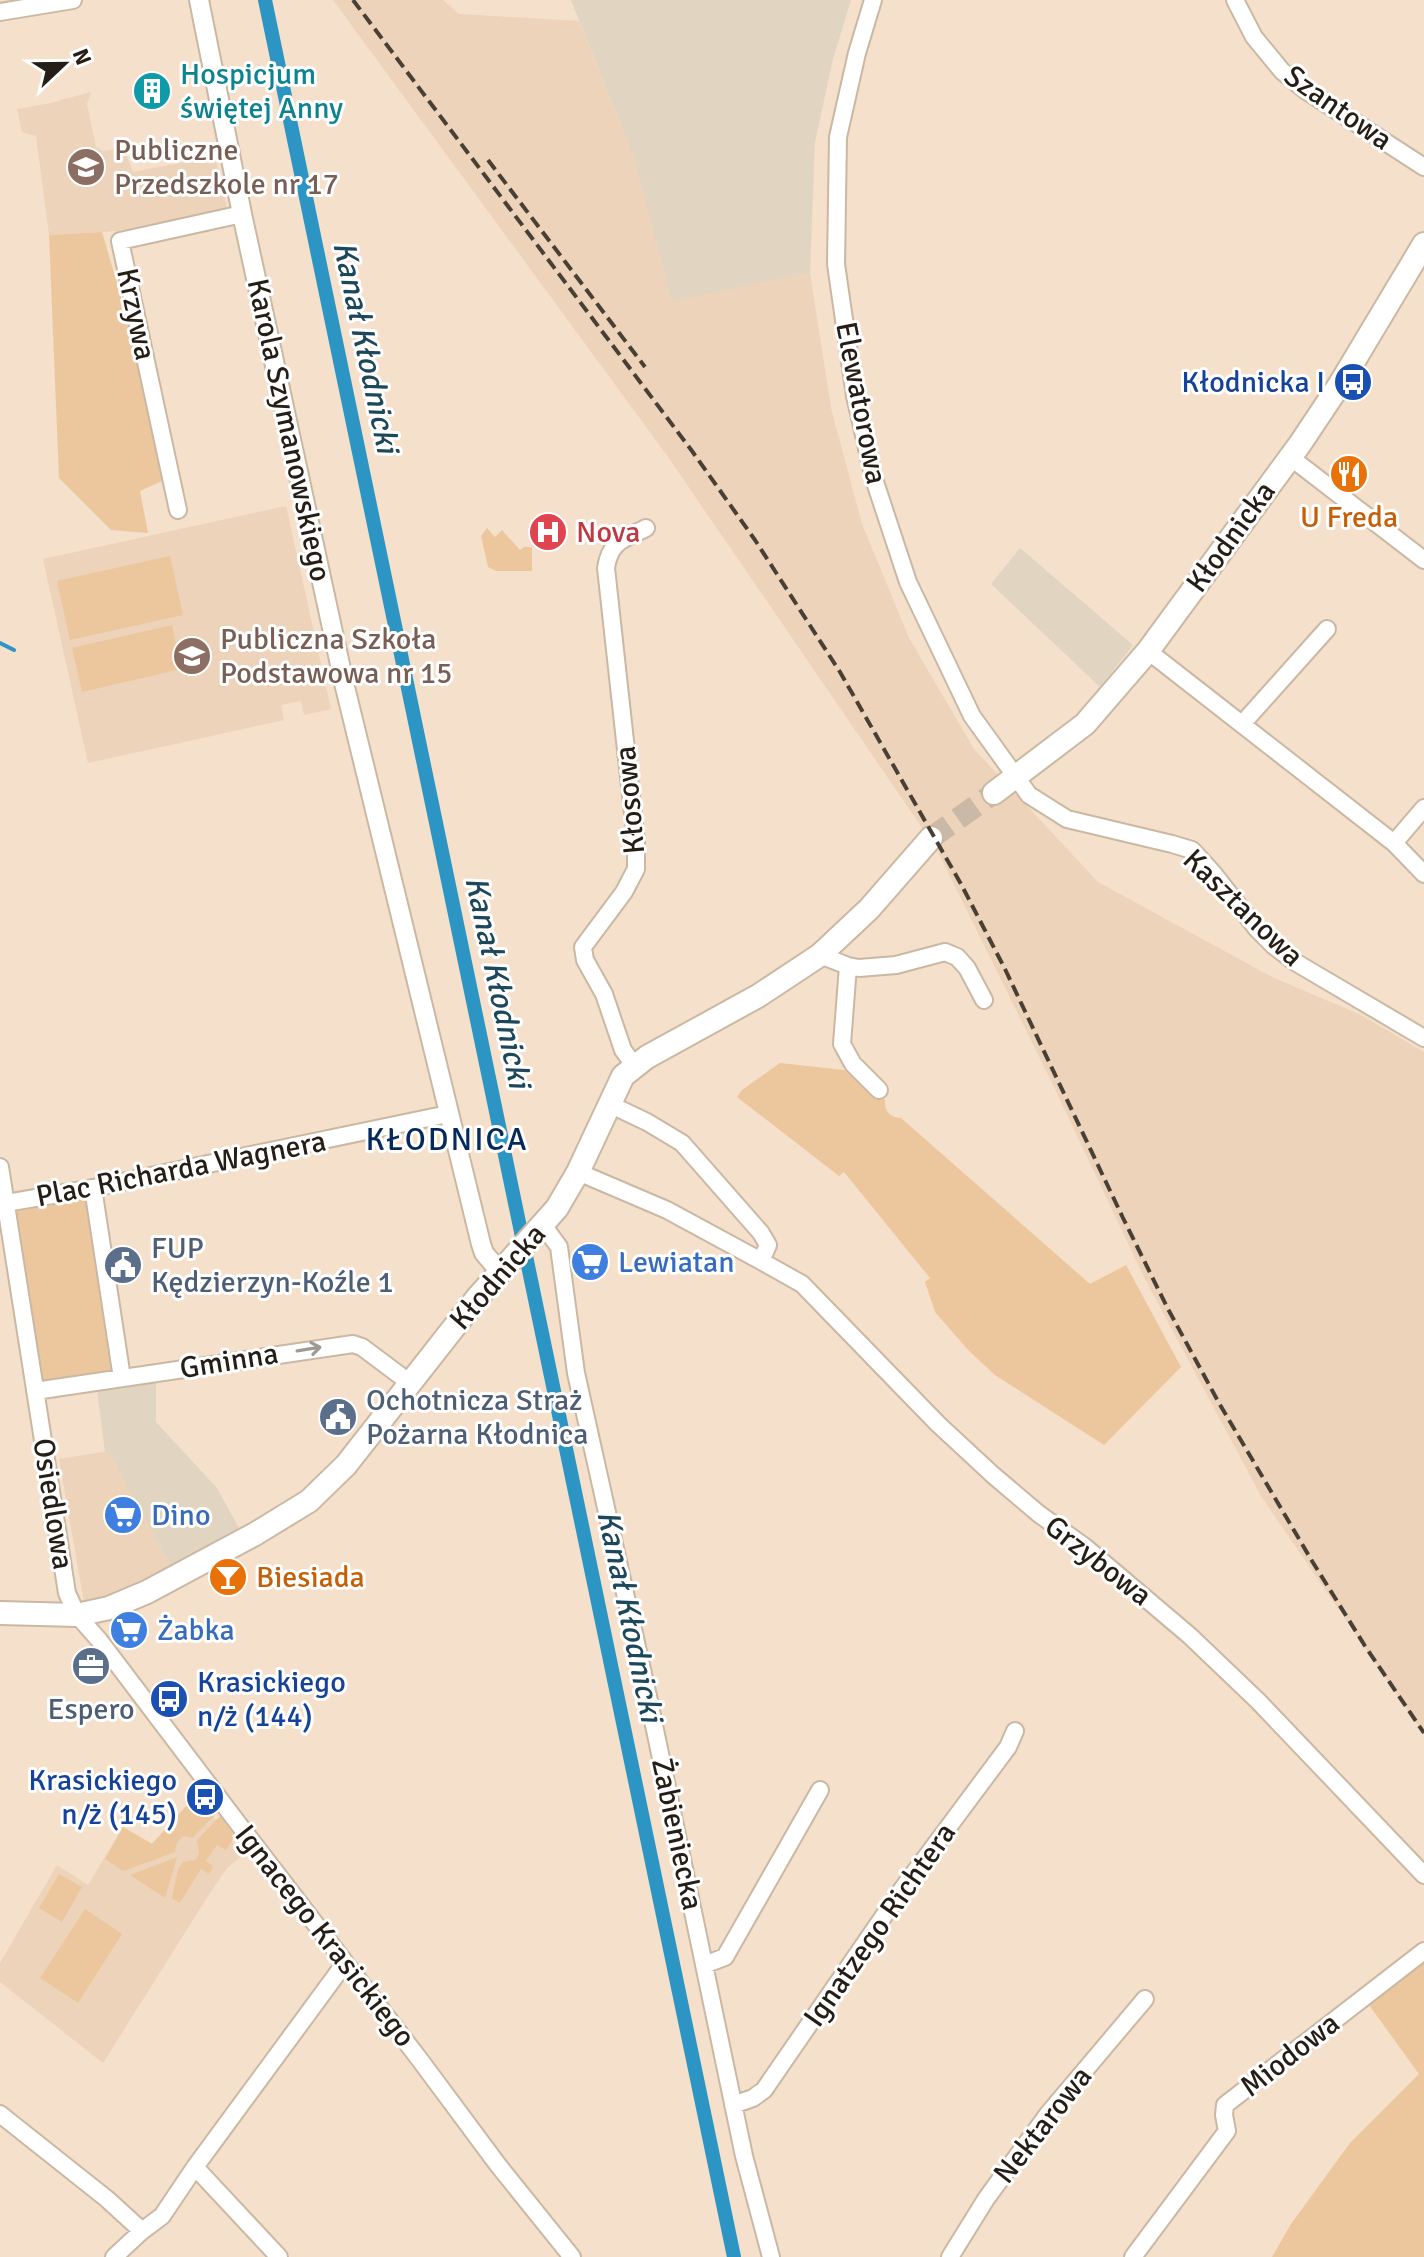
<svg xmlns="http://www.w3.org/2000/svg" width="1424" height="2257" font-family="Signika,sans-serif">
<rect width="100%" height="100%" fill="#f4e0cb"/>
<path fill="#ecd3b9" d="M 333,0 L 443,0 L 459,14 L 579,21 L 634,158 L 672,300 L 810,273 L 831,408 L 862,524 L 909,638 L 974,749 L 1098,882 L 1272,977 L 1361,1015 L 1424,1052 L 1424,1734 L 1261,1496 L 1144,1277 L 1054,1087 L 936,848 L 666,454 Z
M 91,92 L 87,104 L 96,147 L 103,151 L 118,149 L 126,154 L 133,172 L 215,156 L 227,209 L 117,231 L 49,235 L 36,136 L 22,132 L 17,109 L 51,103 Z
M 286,506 L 331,709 L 304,715 L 301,701 L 281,705 L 284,720 L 88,763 L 43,559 Z
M 109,1451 L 171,1566 L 116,1593 L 84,1602 L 59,1459 Z
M 196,1795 L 243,1855 L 227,1868 L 208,1896 L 103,2063 L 0,1982 L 0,1963 L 57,1865 L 88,1885 L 123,1827 L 152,1844 Z"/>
<path fill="#e1d4c1" d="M 571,0 L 851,0 L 833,59 L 815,142 L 810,273 L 672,301 L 634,158 Z
M 1020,548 L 1133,645 L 1100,687 L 991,584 Z
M 156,1380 L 156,1422 L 217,1488 L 240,1530 L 171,1566 L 109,1452 L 105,1452 L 97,1390 Z"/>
<path fill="#ecc79d" d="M 102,232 L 130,328 L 162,481 L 140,491 L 148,533 L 111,530 L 59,478 L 49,235 Z
M 487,528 L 495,537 L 502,530 L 520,550 L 524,547 L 532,547 L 532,571 L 496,571 L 488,567 L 481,536 Z
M 170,556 L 183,615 L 70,640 L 57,581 Z
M 172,625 L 181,669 L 82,692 L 72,648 Z
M 780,1063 L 844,1070 L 885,1100 C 884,1111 890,1118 901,1118 L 1090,1284 L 1126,1265 L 1181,1367 L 1104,1445 L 995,1375 L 969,1351 L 935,1312 L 925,1282 L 930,1278 L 844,1172 L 839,1176 L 737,1097 L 742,1090 Z
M 88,1198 L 115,1373 L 47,1383 L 40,1379 L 14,1210 Z
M 200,1791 L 217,1813 L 192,1838 L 184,1836 C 177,1841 176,1844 175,1852 L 123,1871 L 105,1859 L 123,1827 L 152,1844 Z
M 220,1816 L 235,1836 L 226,1850 L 217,1845 L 206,1861 L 213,1866 L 209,1874 L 201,1869 L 180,1903 L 172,1898 L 178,1869 L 183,1862 L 196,1860 L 199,1853 L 197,1840 Z
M 177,1857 L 165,1898 L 130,1875 Z
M 59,1874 L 82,1887 L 62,1922 L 39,1908 Z
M 85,1909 L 122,1934 L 78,2003 L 40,1978 Z
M 1424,1962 L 1424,2257 L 1272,2257 L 1291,2224 L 1350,2143 L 1419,2074 L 1369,2005 Z"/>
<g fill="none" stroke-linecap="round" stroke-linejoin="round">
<path stroke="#2d95c3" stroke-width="4" d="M 0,643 L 14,650"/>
<path stroke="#2d95c3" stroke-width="14" d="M 265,0 L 734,2257"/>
<path stroke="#cbb9a7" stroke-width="22" stroke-dasharray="22 11" stroke-linecap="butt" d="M 931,838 L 994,793"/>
<defs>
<path id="minor" d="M 873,0 L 857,53 L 838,137 L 836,264 L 855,396 L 874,479 L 908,582 L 972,716 L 1029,795 L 1067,819 L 1172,844 L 1192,850 L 1213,873 L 1257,929 L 1274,946 L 1295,962 L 1424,1038
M 1235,0 L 1254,37 L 1282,71 L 1305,90 L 1424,167
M 0,12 L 73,0
M 1290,457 L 1424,560
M 178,510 L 120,241 L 242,214
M 1148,651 L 1394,843 L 1424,874
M 1242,724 L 1327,629
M 1394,843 L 1424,808
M 820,955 L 848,966 L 859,968 L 896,965 L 945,952 L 957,957 L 967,968 L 984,1000
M 848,966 L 842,1044 L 853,1064 L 879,1090
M 634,1065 L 623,1050 L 604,994 L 585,960 L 583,947 L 624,892 L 636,869 L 636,841 L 606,568 C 610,541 624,539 646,528
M 609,1104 L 647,1122 L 682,1143 L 761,1233 L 768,1245 L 761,1261 L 802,1284 L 938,1424 L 993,1475 L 1039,1514 L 1085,1547 L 1190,1636 L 1258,1701 L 1424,1875
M 0,1167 L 67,1593 L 77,1615 L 99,1640 L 240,1826 L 420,2060 L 498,2165 L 572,2257
M 578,1172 L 667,1210 L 761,1261
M 93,1188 L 122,1378
M 0,1204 L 93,1188 L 448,1114
M 543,1225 L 559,1247 L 576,1373 L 649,1701 L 744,2156 L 771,2257
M 35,1391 L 353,1344 L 362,1347 L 410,1383
M 704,1965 L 725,1957 L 820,1790
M 733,2105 L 753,2098 L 764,2090 L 903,1888 L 1008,1747 L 1015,1731
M 0,2114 L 107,2199 L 142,2231
M 195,2167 L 279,2257
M 114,2257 L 142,2231 L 162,2216 L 195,2167 L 345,1963
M 950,2257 L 986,2199 L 1048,2114 L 1145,1999
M 1133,2257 L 1227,2131 L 1224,2115 L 1225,2105 L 1424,1951"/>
<path id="tertiary" d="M 199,0 L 242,214 L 344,683 L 481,1244 L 484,1253 L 501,1273"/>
<path id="secondary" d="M 994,793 L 1085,724 L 1148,651 L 1300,444 L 1340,384 L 1424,244
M 0,1613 L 77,1615 L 109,1608 L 147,1592 L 255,1534 L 309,1501 L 346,1465 L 477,1298 L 557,1208 L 578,1172 L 623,1076 L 647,1057 L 758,996 L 820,955 L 869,909 L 931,838"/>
</defs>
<use href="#minor" stroke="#cab8a3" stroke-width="20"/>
<use href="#tertiary" stroke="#cab8a3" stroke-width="22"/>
<use href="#secondary" stroke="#cab8a3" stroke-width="26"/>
<use href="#minor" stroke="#fff" stroke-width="16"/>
<use href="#tertiary" stroke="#fff" stroke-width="18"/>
<use href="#secondary" stroke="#fff" stroke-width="22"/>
<path stroke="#494035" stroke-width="4" stroke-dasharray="12 6" stroke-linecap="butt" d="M 353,0 L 692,451 L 755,540 L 840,672 L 961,884 L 1005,969 L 1123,1218 L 1168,1309 L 1219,1403 L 1312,1561 L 1365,1646 L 1424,1733
M 488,160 L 645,367"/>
</g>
<defs><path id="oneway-shaft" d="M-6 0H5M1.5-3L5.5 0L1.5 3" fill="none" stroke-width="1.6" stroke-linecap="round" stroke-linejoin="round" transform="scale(2)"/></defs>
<use stroke="#9d9a96" href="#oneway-shaft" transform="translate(309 1349) rotate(-9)"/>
<defs>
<symbol id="building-disc" viewBox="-11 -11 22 22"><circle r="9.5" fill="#0f9aa8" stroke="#fff"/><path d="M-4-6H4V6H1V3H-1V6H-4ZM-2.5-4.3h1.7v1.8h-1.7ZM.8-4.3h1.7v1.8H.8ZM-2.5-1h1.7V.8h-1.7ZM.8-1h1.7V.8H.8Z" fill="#fff"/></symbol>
<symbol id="school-disc" viewBox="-11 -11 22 22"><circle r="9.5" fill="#8d6e63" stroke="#fff"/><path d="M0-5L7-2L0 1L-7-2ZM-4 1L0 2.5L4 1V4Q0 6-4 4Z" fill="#fff"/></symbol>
<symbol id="bus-disc" viewBox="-11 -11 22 22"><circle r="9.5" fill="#1a4fb4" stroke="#fff"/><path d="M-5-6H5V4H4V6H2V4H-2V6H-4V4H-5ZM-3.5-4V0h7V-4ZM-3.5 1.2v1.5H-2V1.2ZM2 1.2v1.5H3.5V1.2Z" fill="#fff"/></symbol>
<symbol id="restaurant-disc" viewBox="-11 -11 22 22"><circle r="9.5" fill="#e8710a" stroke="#fff"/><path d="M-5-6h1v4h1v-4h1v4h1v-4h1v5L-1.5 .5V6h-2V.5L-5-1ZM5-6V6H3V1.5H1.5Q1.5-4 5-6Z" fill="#fff"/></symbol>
<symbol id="hospital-disc" viewBox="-11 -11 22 22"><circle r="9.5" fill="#e0444e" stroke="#fff"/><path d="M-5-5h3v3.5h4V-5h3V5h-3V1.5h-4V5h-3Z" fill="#fff"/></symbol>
<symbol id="supermarket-disc" viewBox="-11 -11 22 22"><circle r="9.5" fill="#3f7fe0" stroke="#fff"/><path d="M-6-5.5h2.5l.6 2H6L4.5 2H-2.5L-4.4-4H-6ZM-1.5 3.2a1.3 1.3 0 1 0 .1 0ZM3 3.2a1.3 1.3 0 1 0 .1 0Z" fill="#fff"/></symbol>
<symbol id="civic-disc" viewBox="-11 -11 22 22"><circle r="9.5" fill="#5c6f8a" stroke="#fff"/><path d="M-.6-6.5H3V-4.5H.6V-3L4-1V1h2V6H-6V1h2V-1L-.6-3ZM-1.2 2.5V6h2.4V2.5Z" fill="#fff"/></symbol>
<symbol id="bar-disc" viewBox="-11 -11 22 22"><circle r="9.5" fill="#e8710a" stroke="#fff"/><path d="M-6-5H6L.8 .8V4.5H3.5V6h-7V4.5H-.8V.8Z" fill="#fff"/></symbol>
<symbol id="office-disc" viewBox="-11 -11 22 22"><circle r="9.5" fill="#5c6f8a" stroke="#fff"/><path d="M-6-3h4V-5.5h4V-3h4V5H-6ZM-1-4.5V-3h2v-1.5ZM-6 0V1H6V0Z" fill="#fff"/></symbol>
</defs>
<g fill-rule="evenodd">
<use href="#building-disc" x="130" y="69" width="44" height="44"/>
<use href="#school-disc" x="64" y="145" width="44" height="44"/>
<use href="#bus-disc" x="1331" y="360" width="44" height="44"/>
<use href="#restaurant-disc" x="1327" y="452" width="44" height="44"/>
<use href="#hospital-disc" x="526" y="510" width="44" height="44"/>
<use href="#school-disc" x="170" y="634" width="44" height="44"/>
<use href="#supermarket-disc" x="568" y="1240" width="44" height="44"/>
<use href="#civic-disc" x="101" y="1243" width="44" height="44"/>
<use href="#civic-disc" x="316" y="1395" width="44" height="44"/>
<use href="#supermarket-disc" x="101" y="1493" width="44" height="44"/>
<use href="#bar-disc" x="206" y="1555" width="44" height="44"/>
<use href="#supermarket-disc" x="107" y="1608" width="44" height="44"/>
<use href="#office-disc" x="69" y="1644" width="44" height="44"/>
<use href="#bus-disc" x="147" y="1677" width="44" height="44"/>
<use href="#bus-disc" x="183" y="1775" width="44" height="44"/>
</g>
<g text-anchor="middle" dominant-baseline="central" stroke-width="6" stroke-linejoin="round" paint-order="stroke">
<g font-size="30" fill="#0d838f" stroke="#fff" text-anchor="start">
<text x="180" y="74">Hospicjum<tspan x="180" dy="34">świętej Anny</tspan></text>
</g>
<g font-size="30" fill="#251e16" stroke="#fff">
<text transform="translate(1338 108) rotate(35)">Szantowa</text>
<text transform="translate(136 314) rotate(78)">Krzywa</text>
<text transform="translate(861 403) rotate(79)">Elewatorowa</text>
<text transform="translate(289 430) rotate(78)">Karola Szymanowskiego</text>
<text transform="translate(1231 537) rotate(-54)">Kłodnicka</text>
<text transform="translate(630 800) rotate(-95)">Kłosowa</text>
<text transform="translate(1243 908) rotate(44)">Kasztanowa</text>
<text transform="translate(181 1169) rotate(-11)">Plac Richarda Wagnera</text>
<text transform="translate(498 1277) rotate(-49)">Kłodnicka</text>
<text transform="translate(229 1361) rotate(-9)">Gminna</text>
<text transform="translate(53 1504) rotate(81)">Osiedlowa</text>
<text transform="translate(1098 1561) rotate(38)">Grzybowa</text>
<text transform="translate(677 1834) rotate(78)">Żabieniecka</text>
<text transform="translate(880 1925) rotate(-55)">Ignatzego Richtera</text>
<text transform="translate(325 1936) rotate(52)">Ignacego Krasickiego</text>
<text transform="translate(1290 2055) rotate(-38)">Miodowa</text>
<text transform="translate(1043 2125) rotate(-52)">Nektarowa</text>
</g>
<g font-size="30" fill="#785e54" stroke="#fff" text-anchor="start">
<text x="114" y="150">Publiczne<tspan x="114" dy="34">Przedszkole nr 17</tspan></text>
<text x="220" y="639">Publiczna Szkoła<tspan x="220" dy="34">Podstawowa nr 15</tspan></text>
</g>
<g font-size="30" fill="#164399" stroke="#fff" text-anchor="end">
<text x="1325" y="382">Kłodnicka I</text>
<text x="197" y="1682" text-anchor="start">Krasickiego<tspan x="197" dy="34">n/ż (144)</tspan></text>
<text x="177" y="1780">Krasickiego<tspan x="177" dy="34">n/ż (145)</tspan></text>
</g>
<g font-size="30" fill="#c56008" stroke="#fff">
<text x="1349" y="517">U Freda</text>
<text x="256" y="1577" text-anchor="start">Biesiada</text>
</g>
<g font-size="30" fill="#be3a42" stroke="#fff" text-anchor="start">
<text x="576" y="532">Nova</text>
</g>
<g font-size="30" fill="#4e5e75" stroke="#fff" text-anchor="start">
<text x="151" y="1248">FUP<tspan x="151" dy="34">Kędzierzyn-Koźle 1</tspan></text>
<text x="366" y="1400">Ochotnicza Straż<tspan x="366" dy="34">Pożarna Kłodnica</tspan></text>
<text x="91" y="1709" text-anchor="middle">Espero</text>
</g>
<g font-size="30" fill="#366cbe" stroke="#fff" text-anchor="start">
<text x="618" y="1262">Lewiatan</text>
<text x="151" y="1515">Dino</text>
<text x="157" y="1630">Żabka</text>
</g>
<g font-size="32" font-style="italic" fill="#1d475b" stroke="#fff">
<text transform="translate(366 347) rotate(78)">Kanał Kłodnicki</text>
<text transform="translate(498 982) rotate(78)">Kanał Kłodnicki</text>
<text transform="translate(630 1616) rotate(78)">Kanał Kłodnicki</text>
</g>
<g font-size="32" letter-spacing="2" fill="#05295c" stroke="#fff">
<text x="447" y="1139">KŁODNICA</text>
</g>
</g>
<g transform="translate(64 64) rotate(68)" stroke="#ffffff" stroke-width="6" paint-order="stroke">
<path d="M0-6L14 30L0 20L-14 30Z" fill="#251e16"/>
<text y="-12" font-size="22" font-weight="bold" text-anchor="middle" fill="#251e16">N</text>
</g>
</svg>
